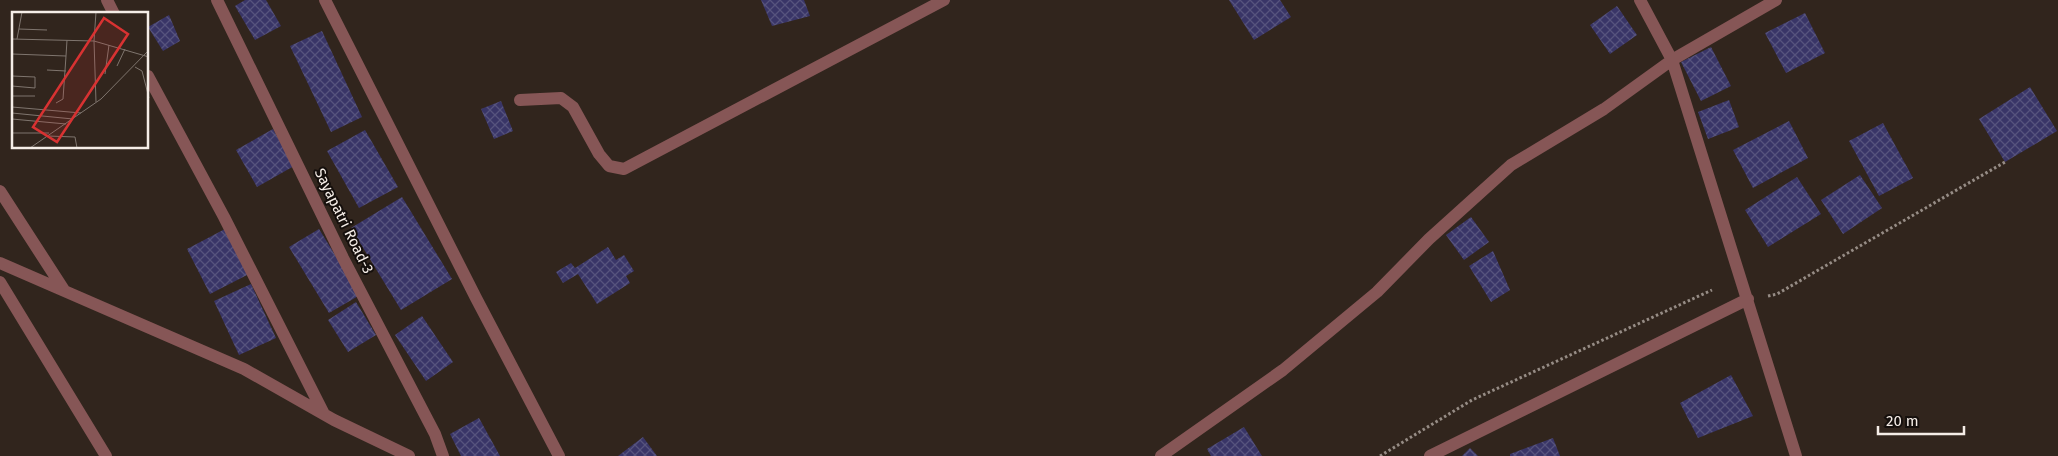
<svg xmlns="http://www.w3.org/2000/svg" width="2058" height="456" font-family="'Fira Sans',sans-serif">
<defs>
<pattern id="building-cross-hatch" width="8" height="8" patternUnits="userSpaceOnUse" patternTransform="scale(1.25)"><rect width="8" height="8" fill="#393567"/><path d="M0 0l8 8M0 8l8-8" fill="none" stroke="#56537d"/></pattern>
</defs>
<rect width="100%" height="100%" fill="#31251d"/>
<path fill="url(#building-cross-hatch)" d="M 245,0 L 266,0 L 281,26 L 255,40 L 235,6 Z
M 761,0 L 804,0 L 810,16 L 772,26 Z
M 1229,0 L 1280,0 L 1291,17 L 1254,40 Z
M 1617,6 L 1637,35 L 1610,54 L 1590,25 Z
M 1805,13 L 1825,53 L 1786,73 L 1765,33 Z
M 169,15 L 180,41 L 163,51 L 148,27 Z
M 322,31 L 362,117 L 331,132 L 290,46 Z
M 1711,47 L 1731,86 L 1701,101 L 1681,62 Z
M 2030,87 L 2057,131 L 2005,162 L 1979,119 Z
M 1729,100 L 1739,127 L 1708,139 L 1698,112 Z
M 501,101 L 513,131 L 494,139 L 481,109 Z
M 1789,121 L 1808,158 L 1753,188 L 1733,150 Z
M 1883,123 L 1913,178 L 1879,196 L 1849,141 Z
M 273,129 L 294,166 L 257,187 L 236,150 Z
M 365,130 L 398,187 L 359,208 L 327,151 Z
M 1860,175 L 1882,208 L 1843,234 L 1821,200 Z
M 1797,177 L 1821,214 L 1768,247 L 1745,210 Z
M 402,197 L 452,279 L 401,310 L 351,228 Z
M 1471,217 L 1489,242 L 1464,260 L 1446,235 Z
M 225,229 L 249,274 L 210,294 L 187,249 Z
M 319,229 L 360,295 L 329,313 L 289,247 Z
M 608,247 L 616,260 L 624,255 L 634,271 L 626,276 L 630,283 L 597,304 L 578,274 L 563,283 L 556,272 L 571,263 L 575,268 Z
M 1493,251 L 1510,290 L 1491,302 L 1469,266 Z
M 251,284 L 276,338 L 239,355 L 214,301 Z
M 356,302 L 376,335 L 348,352 L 328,320 Z
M 422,316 L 453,362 L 426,381 L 395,335 Z
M 1731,375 L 1753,416 L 1698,438 L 1680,403 Z
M 479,418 L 500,456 L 461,456 L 450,434 Z
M 1244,427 L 1262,456 L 1211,456 L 1207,449 Z
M 643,437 L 657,456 L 618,456 Z
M 1553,438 L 1560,456 L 1510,456 L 1510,454 Z
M 1470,448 L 1478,456 L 1462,456 Z"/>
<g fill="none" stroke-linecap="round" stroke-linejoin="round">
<path stroke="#968c85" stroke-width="3" stroke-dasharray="2.5 2.5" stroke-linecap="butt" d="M 1768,296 L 1777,294 L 2005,162
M 1380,456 L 1472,400 L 1712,290"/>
<path stroke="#865656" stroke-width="12" d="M 107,0 L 114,14
M 217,0 L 343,258 L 435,434 L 443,456
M 325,0 L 476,298 L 559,456
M 1640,0 L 1672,60 L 1796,456
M 148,76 L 224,217 L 324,414
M 520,100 L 561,98 L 573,107 L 599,154 L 609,166 L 624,169 L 944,0
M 0,191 L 64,290
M 0,263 L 244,369 L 334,420 L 409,456
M 0,282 L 106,456
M 1161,456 L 1283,370 L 1377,292 L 1429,239 L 1511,165 L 1604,109 L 1672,60 L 1776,0
M 1430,456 L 1748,299"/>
</g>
<g text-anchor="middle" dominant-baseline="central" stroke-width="4" stroke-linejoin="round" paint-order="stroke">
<g font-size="15" fill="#f5ede7" stroke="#150f0c">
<text transform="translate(344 221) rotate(64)">Sayapatri Road-3</text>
</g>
</g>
<g transform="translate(12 12)">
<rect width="136" height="136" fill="#31251d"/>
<path fill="none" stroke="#7f756e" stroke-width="1" d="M 7,17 L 35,18M 0,27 L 82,29 L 137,45M 5,27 L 10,0M 0,42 L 54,44 L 55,28M 105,54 L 113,37M 123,55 L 130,59 L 137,86M 35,58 L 54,59M 93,62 L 97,33M 0,64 L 23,65 L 23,76 L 0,74M 0,84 L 23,84M 84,90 L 82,29 L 84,0M 44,91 L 51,87 L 54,44M 0,95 L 69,101M 0,101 L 61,107M 0,107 L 54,112M 0,121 L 37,121M 36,124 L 63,125 L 65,136M 18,136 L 89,87 L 137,38"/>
<path fill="#d83232" fill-opacity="0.15" stroke="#d83232" stroke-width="2.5" d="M 92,6 L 116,22 L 45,130 L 21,115 Z"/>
<rect width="136" height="136" fill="none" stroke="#f5ede7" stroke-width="2.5"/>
</g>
<path d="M1878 426v8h86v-8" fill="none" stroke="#f5ede7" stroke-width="2.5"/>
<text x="1886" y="426" font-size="15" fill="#f5ede7" stroke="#150f0c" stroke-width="4" paint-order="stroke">20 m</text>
</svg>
